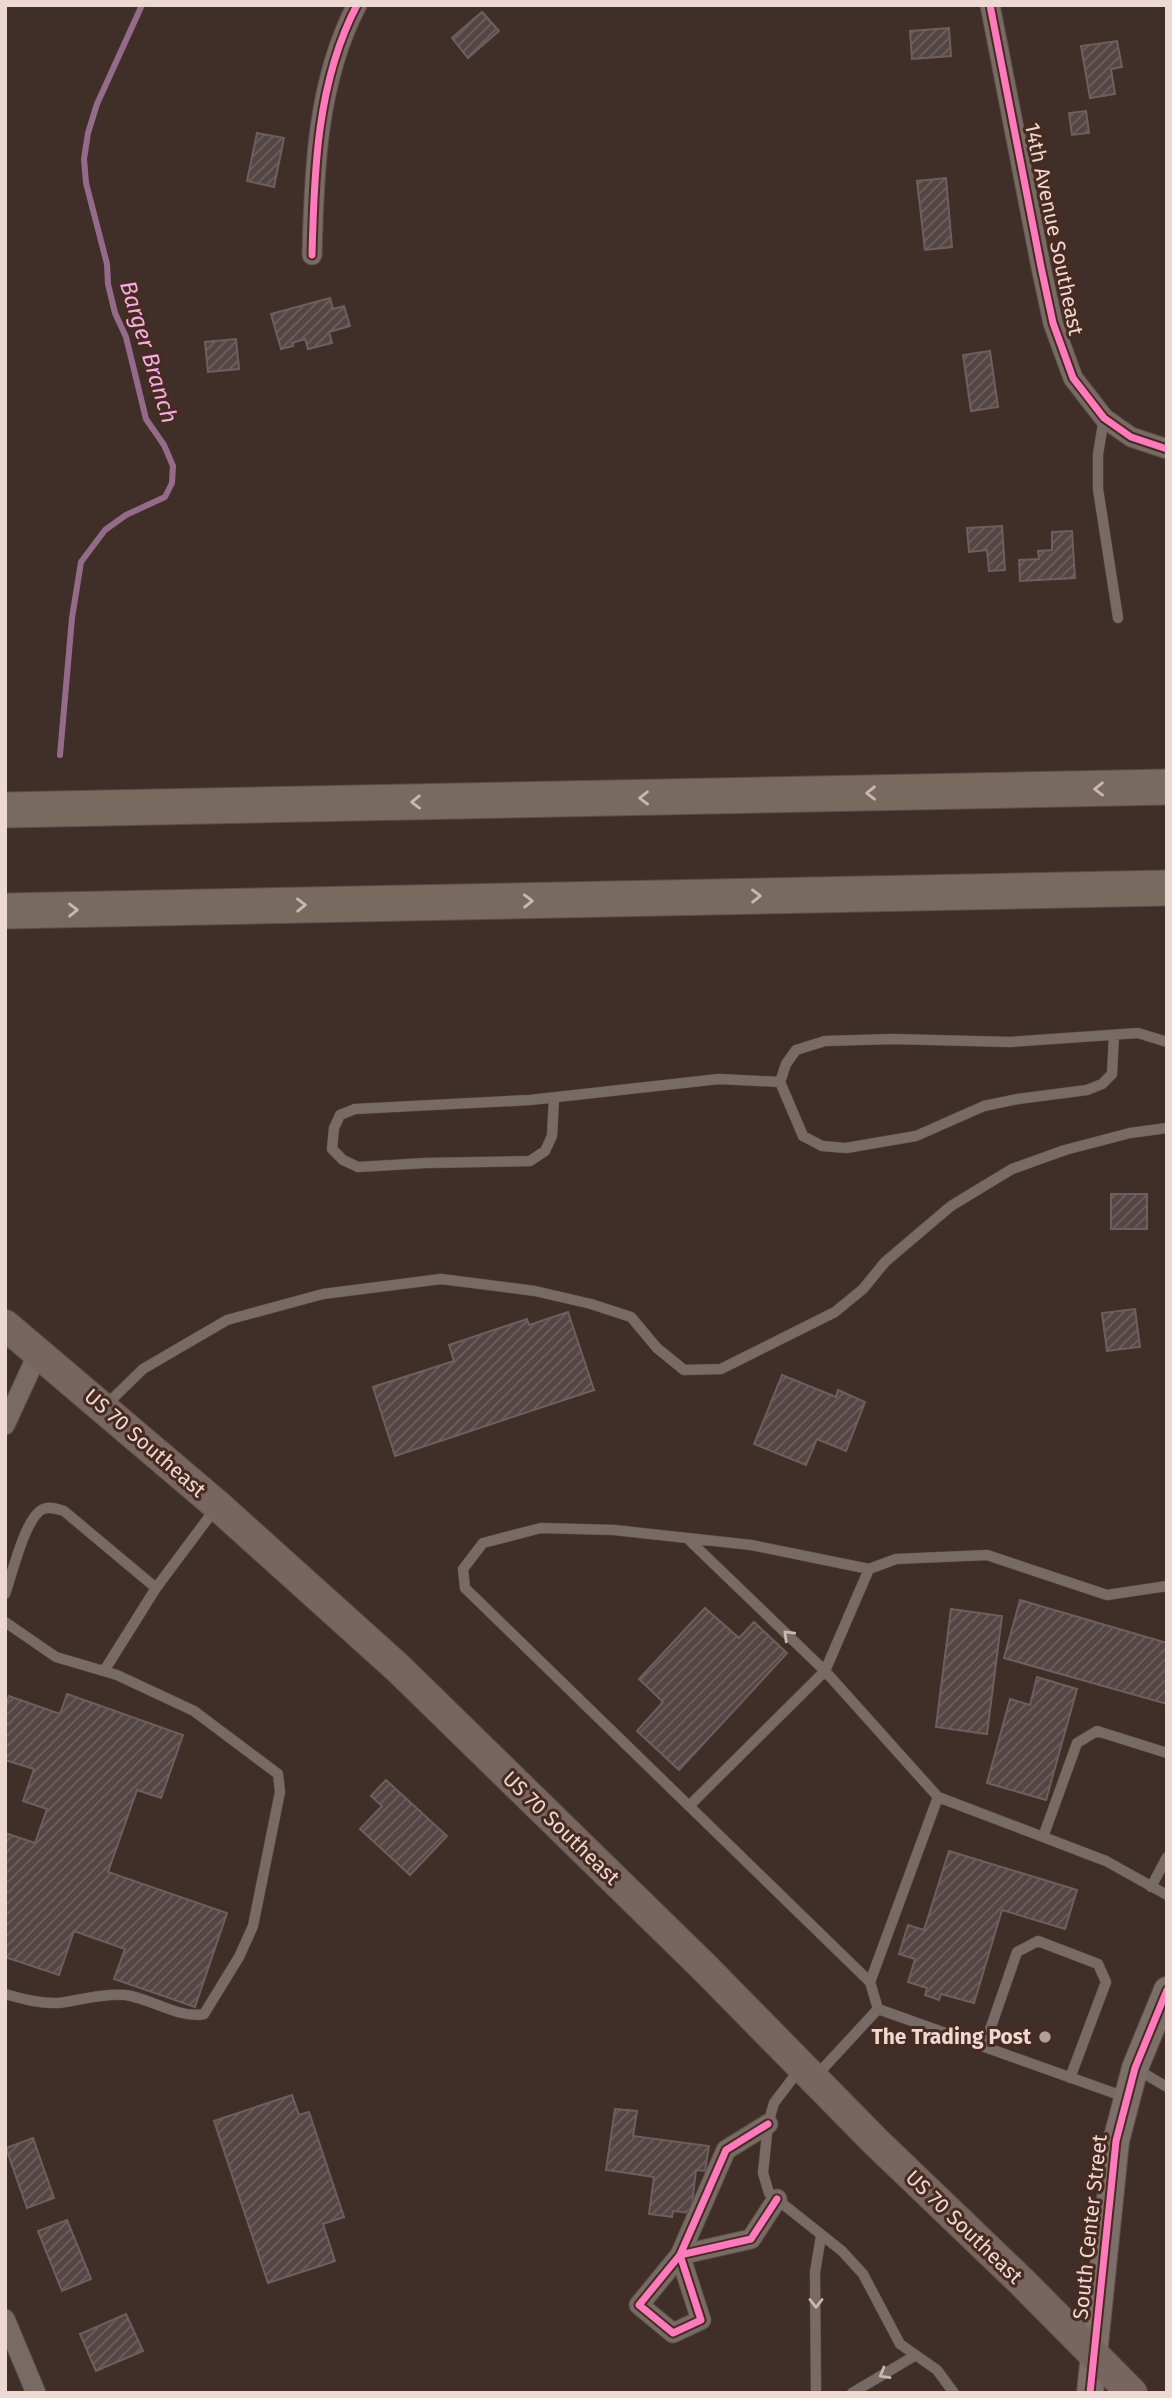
<svg xmlns="http://www.w3.org/2000/svg" width="1172" height="2398" font-family="'Fira Sans',sans-serif">
<defs>
<pattern id="building-hatch" width="6" height="6" patternUnits="userSpaceOnUse" patternTransform="scale(1.75)"><rect width="6" height="6" fill="#544644"/><path d="M-1 1l2-2M0 6l6-6M5 7l2-2" fill="none" stroke="#6d605e"/></pattern>
</defs>
<rect width="100%" height="100%" fill="#402f29"/>
<g fill="none" stroke-linecap="round" stroke-linejoin="round">
<path stroke="#946b89" stroke-width="6" d="M 60,755 L 72,618 L 81,562 L 105,530 L 126,515 L 165,497 L 172,483 L 173,466 L 164,445 L 146,419 L 126,337 L 115,313 L 108,284 L 107,264 L 86,183 L 84,159 L 88,133 L 97,104 L 142,5"/>
</g>
<path fill="url(#building-hatch)" stroke="#6e5f5e" stroke-width="2" d="M 482,12 L 499,31 L 468,58 L 452,38 Z
M 949,28 L 951,56 L 912,59 L 910,31 Z
M 1117,41 L 1122,67 L 1111,69 L 1115,94 L 1090,98 L 1081,46 Z
M 1086,111 L 1089,133 L 1072,135 L 1069,113 Z
M 257,133 L 284,138 L 274,187 L 247,181 Z
M 946,178 L 952,247 L 925,250 L 917,181 Z
M 330,298 L 333,309 L 344,306 L 350,326 L 329,332 L 332,343 L 308,349 L 305,339 L 292,343 L 293,346 L 281,349 L 271,314 Z
M 236,339 L 239,369 L 208,372 L 205,342 Z
M 990,351 L 998,407 L 971,411 L 963,355 Z
M 1002,526 L 1005,570 L 989,571 L 987,550 L 969,552 L 967,528 Z
M 1072,531 L 1075,578 L 1020,581 L 1019,560 L 1039,559 L 1038,551 L 1052,550 L 1052,532 Z
M 1111,1194 L 1147,1194 L 1147,1229 L 1111,1229 Z
M 1135,1309 L 1140,1347 L 1107,1351 L 1102,1313 Z
M 568,1312 L 594,1390 L 395,1456 L 373,1387 L 454,1361 L 449,1345 L 527,1319 L 529,1325 Z
M 782,1375 L 836,1397 L 838,1390 L 865,1402 L 846,1451 L 817,1439 L 806,1465 L 754,1444 Z
M 1020,1600 L 1167,1643 L 1167,1704 L 1004,1658 Z
M 705,1608 L 739,1638 L 754,1622 L 787,1653 L 679,1770 L 637,1731 L 663,1702 L 639,1679 Z
M 951,1609 L 1002,1616 L 987,1734 L 936,1727 Z
M 1037,1677 L 1077,1689 L 1046,1800 L 987,1783 L 1010,1699 L 1030,1705 Z
M 67,1694 L 183,1735 L 161,1798 L 137,1790 L 108,1872 L 227,1913 L 195,2007 L 114,1979 L 125,1949 L 74,1931 L 59,1975 L 5,1957 L 5,1833 L 35,1843 L 47,1809 L 23,1801 L 34,1769 L 5,1760 L 5,1707 L 9,1696 L 60,1714 Z
M 386,1780 L 447,1836 L 410,1875 L 360,1829 L 382,1806 L 371,1796 Z
M 949,1851 L 1077,1890 L 1065,1929 L 1002,1910 L 974,2003 L 941,1994 L 939,2000 L 925,1995 L 927,1988 L 908,1982 L 915,1959 L 899,1954 L 908,1925 L 924,1930 Z
M 292,2095 L 299,2115 L 309,2112 L 344,2217 L 323,2224 L 335,2261 L 268,2283 L 214,2121 Z
M 615,2109 L 637,2111 L 633,2136 L 709,2146 L 705,2171 L 696,2170 L 691,2213 L 673,2211 L 672,2217 L 649,2214 L 654,2177 L 606,2170 Z
M 33,2138 L 54,2198 L 27,2208 L 6,2148 Z
M 67,2220 L 91,2279 L 62,2291 L 38,2231 Z
M 126,2314 L 143,2351 L 96,2371 L 80,2334 Z"/>
<g fill="none" stroke-linecap="round" stroke-linejoin="round">
<defs>
<path id="lane" d="M 1104,418 L 1098,454 L 1098,489 L 1118,618
M 1114,1035 L 1112,1074 L 1102,1084 L 1087,1090 L 1018,1099 L 984,1106 L 916,1136 L 846,1148 L 822,1146 L 803,1136 L 780,1082 L 786,1064 L 796,1050 L 825,1041 L 893,1039 L 1010,1042 L 1138,1033 L 1167,1042
M 554,1098 L 552,1136 L 545,1151 L 530,1161 L 426,1163 L 358,1167 L 343,1160 L 332,1149 L 334,1128 L 340,1115 L 355,1109 L 530,1100 L 719,1079 L 780,1082
M 104,1407 L 143,1369 L 227,1320 L 323,1294 L 441,1279 L 535,1291 L 591,1304 L 631,1317 L 657,1348 L 684,1370 L 721,1369 L 835,1312 L 863,1289 L 885,1262 L 951,1206 L 1012,1169 L 1065,1150 L 1130,1133 L 1167,1128
M 687,1538 L 825,1671 L 689,1806
M 869,1569 L 825,1671 L 938,1797 L 1106,1861 L 1167,1895
M 5,1594 C 12,1575 25,1517 43,1509 C 50,1506 57,1509 64,1511 L 156,1588 L 215,1509
M 5,1622 L 56,1657 L 117,1675 L 194,1711 L 278,1774 L 280,1792 L 253,1926 L 239,1957 L 204,2014 C 178,2019 151,1998 125,1995 C 103,1993 81,2000 59,2003 C 41,2004 23,1999 5,1994
M 104,1671 L 156,1588
M 1043,1837 L 1077,1743 L 1097,1731 L 1167,1753
M 1151,1887 L 1167,1857
M 870,1982 L 465,1588 L 463,1569 L 483,1543 L 541,1528 L 614,1530 L 751,1545 L 869,1569 L 896,1559 L 987,1555 L 1107,1595 L 1167,1586
M 878,2009 L 1125,2097
M 984,2047 L 1017,1952 L 1038,1941 L 1098,1964 L 1106,1982 L 1070,2078
M 799,2070 L 774,2103 L 768,2124 L 763,2173 L 769,2193 L 842,2251 L 863,2274 L 900,2344 L 937,2370 L 954,2393
M 1138,2070 L 1167,2087
M 816,2076 L 878,2009 L 870,1982 L 938,1797
M 816,2393 L 815,2272 L 821,2236
M 852,2393 L 916,2355"/>
<path id="street" d="M 990,5 L 1041,267 L 1053,323 L 1073,378 L 1104,418 L 1131,437 L 1167,449
M 312,255 C 314,171 317,81 357,5
M 5,1425 L 39,1351
M 768,2124 L 726,2150 L 680,2255 L 639,2305 L 673,2333 L 701,2320 L 680,2255 L 751,2239 L 777,2199
M 5,2319 L 36,2393"/>
<path id="secondary" d="M 1090,2393 L 1116,2141 L 1135,2068 L 1167,1990"/>
<path id="primary" d="M 5,1325 L 217,1505 L 398,1668 L 704,1967 L 875,2141 L 1023,2283 L 1132,2393"/>
<path id="highway" d="M 5,810 L 1167,787
M 5,911 L 1167,888"/>
</defs>
<use href="#lane" stroke="#5d4e49" stroke-width="11"/>
<use href="#street" stroke="#5d4e49" stroke-width="21"/>
<use href="#secondary" stroke="#5d4e49" stroke-width="28"/>
<use href="#primary" stroke="#5d4e49" stroke-width="32"/>
<use href="#highway" stroke="#5d4e49" stroke-width="37"/>
<use href="#lane" stroke="#786b66" stroke-width="10"/>
<use href="#street" stroke="#786b66" stroke-width="19"/>
<use href="#secondary" stroke="#7c6e68" stroke-width="26"/>
<use href="#primary" stroke="#76665f" stroke-width="30"/>
<use href="#highway" stroke="#796a60" stroke-width="35"/>
<defs>
<path id="cycleway" d="M 990,5 L 1041,267 L 1053,323 L 1073,378 L 1104,418 L 1131,437 L 1167,449
M 312,255 C 314,171 317,81 357,5
M 768,2124 L 726,2150 L 680,2255 L 639,2305 L 673,2333 L 701,2320 L 680,2255 L 751,2239 L 777,2199
M 1090,2393 L 1116,2141 L 1135,2068 L 1167,1990"/>
</defs>
<use href="#cycleway" stroke="#492a20" stroke-width="11"/>
<use href="#cycleway" stroke="#fd7abc" stroke-width="7"/>
</g>
<defs><path id="oneway-chevron" d="M-2-3.5L2.5 0L-2 3.5" fill="none" stroke-width="1.6" stroke-linecap="round" stroke-linejoin="round" transform="scale(1.75)"/></defs>
<g stroke="#cab8b0">
<use href="#oneway-chevron" transform="translate(1099 789) rotate(179)"/>
<use href="#oneway-chevron" transform="translate(871 793) rotate(179)"/>
<use href="#oneway-chevron" transform="translate(644 798) rotate(179)"/>
<use href="#oneway-chevron" transform="translate(416 802) rotate(179)"/>
<use href="#oneway-chevron" transform="translate(756 896) rotate(-1)"/>
<use href="#oneway-chevron" transform="translate(528 901) rotate(-1)"/>
<use href="#oneway-chevron" transform="translate(301 905) rotate(-1)"/>
<use href="#oneway-chevron" transform="translate(73 910) rotate(-1)"/>
</g>
<g stroke="#cab8b2">
<use href="#oneway-chevron" transform="translate(788 1635) rotate(-136)"/>
<use href="#oneway-chevron" transform="translate(816 2303) rotate(90)"/>
<use href="#oneway-chevron" transform="translate(884 2374) rotate(150)"/>
</g>
<circle fill="#b09e97" stroke="#492a20" stroke-width="2.5" cx="1045" cy="2037" r="7"/>
<g text-anchor="middle" dominant-baseline="central" stroke-width="6" stroke-linejoin="round" paint-order="stroke">
<g font-size="21" fill="#edd9d2" stroke="#492a20">
<text transform="translate(1054 229) rotate(78)">14th Avenue Southeast</text>
<text transform="translate(145 1443) rotate(41)">US 70 Southeast</text>
<text transform="translate(561 1828) rotate(44)">US 70 Southeast</text>
<text transform="translate(964 2227) rotate(44)">US 70 Southeast</text>
<text transform="translate(1090 2227) rotate(-84)">South Center Street</text>
</g>
<g font-size="21" font-weight="bold" fill="#edd9d2" stroke="#492a20" text-anchor="end">
<text x="1031" y="2037">The Trading Post</text>
</g>
<g font-size="23" font-style="italic" fill="#f0aee2" stroke="#492a20">
<text transform="translate(149 352) rotate(73)">Barger Branch</text>
</g>
</g>
<rect width="1172" height="2398" fill="none" stroke="#edd9d2" stroke-width="14"/>
</svg>
